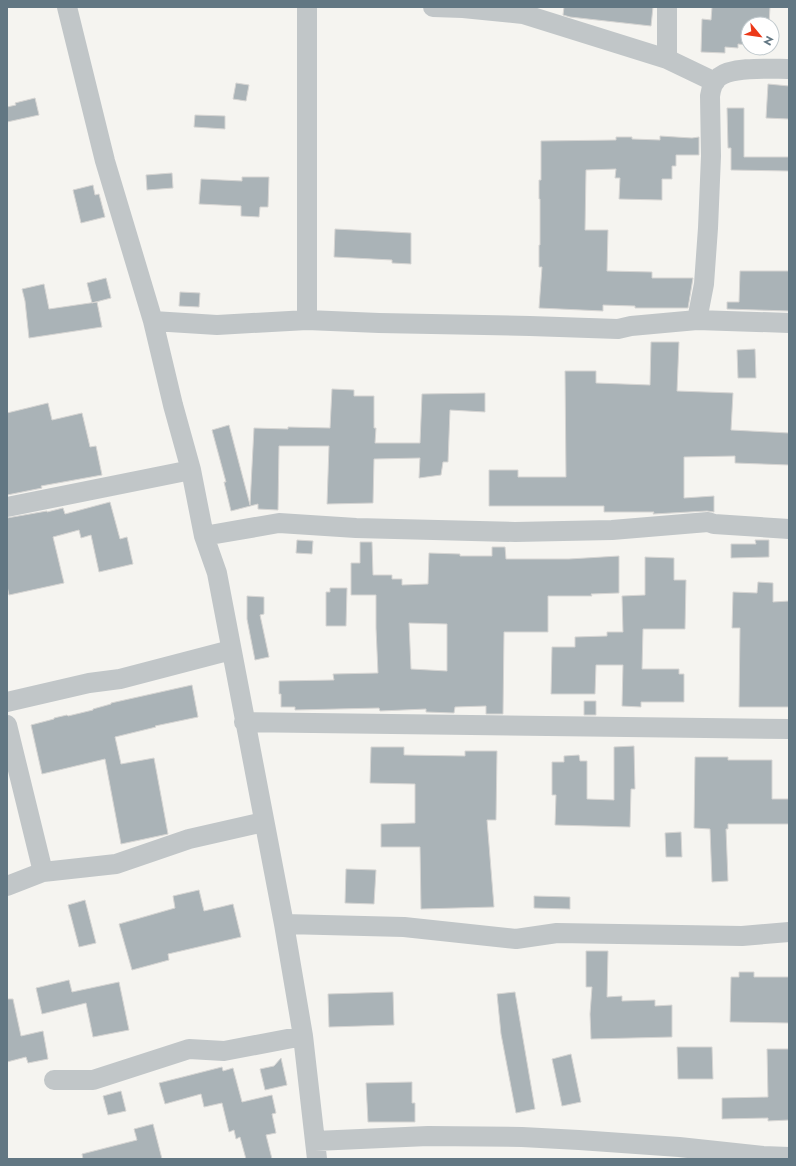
<svg xmlns="http://www.w3.org/2000/svg" width="796" height="1166" font-family="Jost,sans-serif">
<rect width="100%" height="100%" fill="#f5f4f0"/>
<path fill="#aab3b7" stroke="#d6d5d3" fill-rule="evenodd" d="M 564,7 L 653,7 L 651,26 L 570,17 L 563,15 Z
M 712,7 L 770,7 L 769,24 L 748,24 L 748,45 L 738,44 L 738,48 L 725,47 L 725,53 L 701,52 L 702,19 L 711,20 Z
M 236,83 L 249,85 L 246,101 L 233,99 Z
M 768,84 L 789,86 L 789,119 L 766,118 Z
M 35,98 L 39,115 L 7,122 L 7,107 L 16,105 L 15,103 Z
M 727,108 L 744,108 L 744,157 L 789,157 L 789,171 L 731,170 L 731,148 L 728,148 Z
M 195,115 L 225,116 L 225,129 L 194,127 Z
M 660,136 L 692,138 L 699,137 L 699,155 L 676,155 L 676,166 L 672,166 L 672,179 L 662,179 L 662,200 L 619,199 L 620,178 L 615,178 L 616,169 L 586,170 L 585,230 L 608,230 L 607,271 L 652,272 L 652,278 L 693,278 L 688,308 L 635,308 L 635,306 L 603,305 L 603,311 L 539,308 L 542,267 L 539,267 L 539,245 L 540,245 L 540,199 L 539,199 L 539,180 L 541,180 L 541,141 L 616,140 L 616,137 L 632,137 L 632,139 L 660,140 Z
M 172,173 L 173,188 L 147,190 L 146,175 Z
M 242,177 L 269,177 L 268,207 L 260,207 L 259,217 L 241,216 L 241,206 L 199,204 L 201,179 L 242,181 Z
M 93,185 L 95,195 L 99,194 L 105,217 L 81,223 L 73,190 Z
M 335,229 L 411,233 L 411,264 L 392,263 L 392,260 L 334,257 Z
M 740,271 L 789,271 L 789,311 L 727,309 L 727,302 L 739,302 Z
M 106,278 L 111,298 L 92,303 L 87,283 Z
M 44,284 L 49,309 L 97,302 L 102,327 L 29,338 L 25,301 L 22,289 Z
M 180,292 L 200,293 L 199,307 L 179,306 Z
M 651,342 L 679,342 L 677,391 L 733,393 L 731,430 L 789,433 L 789,465 L 735,463 L 735,456 L 684,457 L 684,498 L 714,496 L 714,512 L 707,511 L 653,514 L 654,512 L 604,512 L 604,506 L 489,506 L 489,470 L 518,470 L 518,477 L 566,477 L 565,371 L 596,371 L 596,383 L 650,385 Z
M 755,349 L 756,378 L 738,378 L 737,350 Z
M 332,389 L 354,390 L 354,396 L 374,396 L 374,428 L 376,428 L 375,443 L 420,443 L 422,394 L 485,393 L 485,412 L 450,410 L 448,462 L 443,462 L 441,475 L 419,478 L 420,458 L 374,459 L 373,503 L 327,504 L 329,446 L 279,446 L 278,510 L 258,509 L 258,504 L 231,511 L 224,482 L 226,482 L 212,430 L 229,425 L 250,505 L 254,428 L 288,429 L 288,427 L 330,428 Z
M 48,403 L 52,420 L 82,413 L 90,447 L 96,446 L 102,475 L 41,486 L 42,488 L 7,495 L 7,413 Z
M 110,502 L 120,539 L 127,537 L 133,564 L 99,572 L 91,535 L 81,538 L 79,530 L 53,537 L 64,583 L 9,595 L 7,586 L 7,518 L 47,511 L 47,512 L 63,508 L 65,514 Z
M 297,540 L 313,541 L 312,554 L 296,553 Z
M 755,540 L 769,540 L 769,557 L 731,558 L 731,544 L 756,544 Z
M 360,542 L 372,542 L 373,575 L 392,575 L 392,579 L 402,579 L 402,585 L 428,584 L 429,553 L 460,554 L 460,556 L 492,556 L 492,547 L 505,547 L 506,559 L 569,559 L 619,556 L 619,593 L 591,594 L 592,596 L 548,596 L 548,632 L 504,632 L 503,714 L 486,714 L 486,706 L 455,707 L 454,713 L 426,712 L 426,709 L 380,711 L 379,708 L 295,710 L 295,707 L 281,707 L 281,694 L 279,694 L 279,681 L 334,680 L 333,674 L 378,673 L 376,628 L 376,595 L 351,595 L 351,563 L 360,563 ZM 409,623 L 447,624 L 447,671 L 411,669 Z
M 645,557 L 674,558 L 674,580 L 686,580 L 685,629 L 643,629 L 642,669 L 679,669 L 679,674 L 684,674 L 684,702 L 641,702 L 641,707 L 622,706 L 623,665 L 596,665 L 595,694 L 551,694 L 552,647 L 575,647 L 575,637 L 607,636 L 607,632 L 623,632 L 622,596 L 645,595 Z
M 758,582 L 773,583 L 773,602 L 789,601 L 789,707 L 739,707 L 740,628 L 732,628 L 733,592 L 757,593 Z
M 330,588 L 347,588 L 346,626 L 326,626 L 326,592 L 330,592 Z
M 247,596 L 264,597 L 264,614 L 260,615 L 269,657 L 255,660 L 247,619 Z
M 192,685 L 198,717 L 155,726 L 156,727 L 115,737 L 121,764 L 154,758 L 168,834 L 121,844 L 105,759 L 42,774 L 31,725 L 54,719 L 54,718 L 67,715 L 68,716 L 93,710 L 93,709 L 111,704 L 111,703 Z
M 584,701 L 596,701 L 596,715 L 584,715 Z
M 634,746 L 635,789 L 631,789 L 630,827 L 555,825 L 556,795 L 552,795 L 552,762 L 564,762 L 564,756 L 579,755 L 580,761 L 587,761 L 587,799 L 614,800 L 614,747 Z
M 371,747 L 404,747 L 404,755 L 465,756 L 465,751 L 497,751 L 496,820 L 487,820 L 494,907 L 421,909 L 420,847 L 381,847 L 381,824 L 415,823 L 415,784 L 370,783 Z
M 695,757 L 728,757 L 728,760 L 772,760 L 772,799 L 789,799 L 789,824 L 728,824 L 728,829 L 726,829 L 728,881 L 712,882 L 710,829 L 694,828 Z
M 681,832 L 682,857 L 666,857 L 665,833 Z
M 346,869 L 376,870 L 374,904 L 345,903 Z
M 199,890 L 204,911 L 233,904 L 241,937 L 168,954 L 169,960 L 132,970 L 119,924 L 175,908 L 173,896 Z
M 534,896 L 570,897 L 570,909 L 534,908 Z
M 85,900 L 96,943 L 79,947 L 68,905 Z
M 586,951 L 608,951 L 607,997 L 622,996 L 622,1001 L 655,1000 L 655,1006 L 672,1005 L 672,1037 L 591,1039 L 590,1014 L 592,987 L 586,987 Z
M 739,972 L 754,972 L 754,977 L 789,977 L 789,1023 L 730,1022 L 731,977 L 739,977 Z
M 69,980 L 72,992 L 119,982 L 129,1030 L 93,1037 L 86,1003 L 42,1014 L 36,988 Z
M 393,992 L 394,1025 L 329,1027 L 328,994 Z
M 515,992 L 535,1109 L 516,1113 L 501,1034 L 497,994 Z
M 7,999 L 13,999 L 21,1036 L 43,1031 L 48,1059 L 28,1063 L 26,1057 L 7,1062 Z
M 677,1047 L 712,1047 L 713,1079 L 678,1079 Z
M 767,1049 L 789,1049 L 789,1120 L 768,1121 L 768,1118 L 722,1119 L 722,1098 L 768,1097 Z
M 571,1054 L 581,1102 L 562,1106 L 552,1059 Z
M 281,1058 L 287,1085 L 265,1090 L 260,1069 L 274,1066 Z
M 222,1067 L 223,1071 L 233,1068 L 242,1102 L 272,1095 L 276,1113 L 272,1114 L 276,1133 L 266,1135 L 272,1159 L 246,1159 L 240,1137 L 236,1139 L 234,1130 L 229,1132 L 222,1103 L 204,1107 L 201,1094 L 165,1104 L 159,1083 Z
M 412,1082 L 412,1103 L 415,1103 L 415,1122 L 368,1122 L 366,1083 Z
M 121,1091 L 126,1111 L 108,1115 L 103,1096 Z
M 153,1124 L 162,1159 L 83,1159 L 82,1154 L 137,1140 L 134,1129 Z"/>
<g fill="none" stroke-linecap="round" stroke-linejoin="round">
<path stroke="#c1c6c8" stroke-width="20" d="M 67,7 L 105,161 L 153,321 L 173,405 L 191,470 L 204,536 L 217,573 L 284,924 L 303,1036 L 317,1159
M 433,7 L 463,8 L 523,14 L 667,59 L 715,82
M 667,59 L 667,7
M 307,320 L 307,7
M 697,320 L 704,284 L 708,228 L 711,156 L 710,96 C 711,89 713,81 719,77 C 733,66 771,69 789,69
M 153,321 L 217,325 L 307,320 L 379,323 L 530,326 L 618,329 L 631,326 L 697,320 L 789,323
M 7,507 L 191,470
M 204,536 L 279,523 L 356,528 L 515,532 L 612,530 L 708,522 L 714,524 L 789,529
M 7,702 L 89,683 L 120,679 L 231,650
M 244,722 L 789,729
M 7,725 L 43,872
M 7,886 L 43,872 L 116,864 L 189,839 L 264,822
M 284,924 L 404,927 L 516,939 L 557,933 L 742,936 L 789,932
M 54,1080 L 93,1080 L 189,1049 L 224,1051 L 303,1036
M 315,1141 L 428,1136 L 522,1137 L 579,1140 L 679,1147 L 763,1156 L 789,1157"/>
</g>
<rect width="796" height="1166" fill="none" stroke="#627783" stroke-width="16"/>
<g transform="translate(760 36) rotate(119)"><circle r="19" fill="#ffffff" stroke="#c0c9cd"/>
<path d="M0-3L7 15L0 10L-7 15Z" fill="#ec3918"/>
<text y="-6" font-size="11" font-weight="bold" text-anchor="middle" fill="#627783">N</text>
</g>
</svg>
